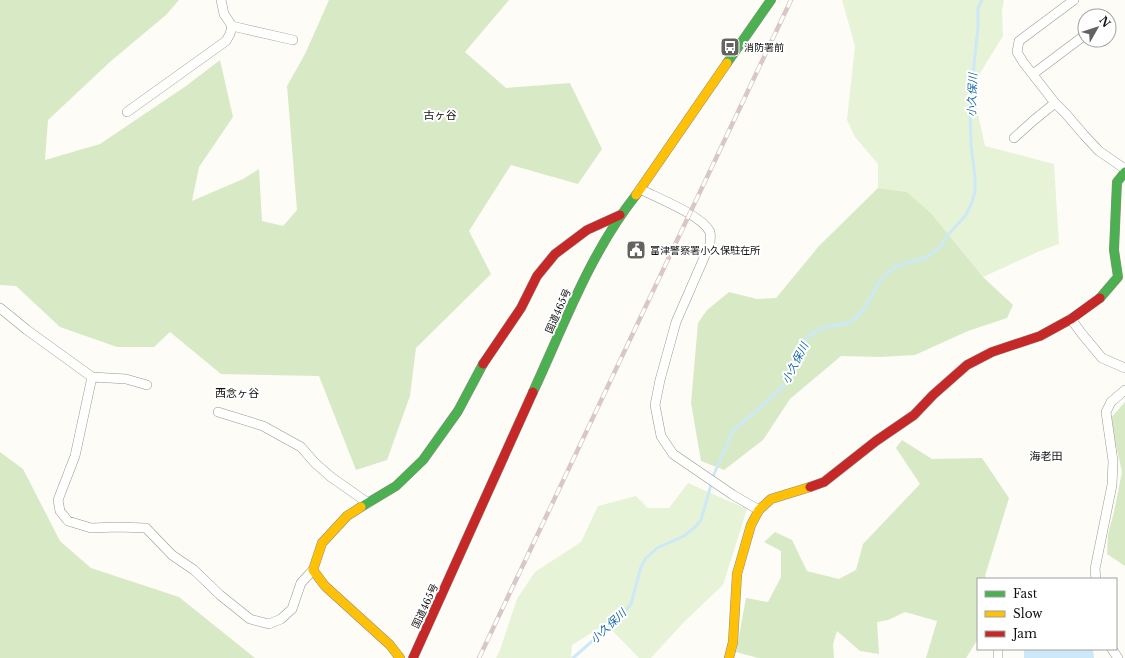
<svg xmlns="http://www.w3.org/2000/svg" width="1125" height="658" font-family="'Libre Baskerville','Noto Sans JP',serif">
<rect width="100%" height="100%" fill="#fdfcf7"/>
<path fill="#e7f3d7" d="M 842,0 L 1004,0 L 1002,11 L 1003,36 L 972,86 L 985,146 L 1054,164 L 1059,244 L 1040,251 L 983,277 L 931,213 L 907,192 L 878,188 L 878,164 L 855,137 L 847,120 L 855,46 Z
M 688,483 L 747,509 L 723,585 L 683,623 L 651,658 L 639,658 L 606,624 L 572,645 L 571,658 L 496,658 L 500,650 L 517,599 L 535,572 L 581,542 L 598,506 L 636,496 L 648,508 L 669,508 Z"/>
<path fill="#d8eac5" d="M 0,0 L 179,0 L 166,15 L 111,61 L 48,120 L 45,160 L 100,144 L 186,86 L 220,60 L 233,117 L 199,167 L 192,201 L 243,179 L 259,169 L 262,221 L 283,226 L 297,210 L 287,86 L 305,54 L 329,0 L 509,0 L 465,52 L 506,88 L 570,83 L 602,149 L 578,184 L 511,165 L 469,231 L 491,274 L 416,348 L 410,396 L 387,460 L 356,470 L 319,376 L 221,374 L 170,332 L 154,347 L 117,347 L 60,327 L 16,286 L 0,285 Z
M 878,188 L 907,192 L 931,213 L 983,277 L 1013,305 L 1007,318 L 968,331 L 915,355 L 880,357 L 841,356 L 790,399 L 763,440 L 724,470 L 701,461 L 691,403 L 698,323 L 707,310 L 729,292 L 757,299 L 776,298 L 819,246 Z
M 1125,402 L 1125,566 L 1107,554 L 1108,534 L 1114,512 L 1122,472 L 1110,419 Z
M 902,440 L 932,459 L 982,458 L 1009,498 L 985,576 L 986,579 L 978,579 L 978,639 L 966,658 L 926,658 L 937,621 L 905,612 L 888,620 L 877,622 L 879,654 L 860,651 L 837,631 L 833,644 L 834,658 L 758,658 L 736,652 L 746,598 L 768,602 L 781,577 L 781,551 L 764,542 L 775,532 L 792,540 L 807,571 L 839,579 L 856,570 L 863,544 L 920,484 L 896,448 Z
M 0,452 L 23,469 L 60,541 L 91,568 L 179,597 L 255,658 L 0,658 Z"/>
<path fill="#cde8f7" d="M 1024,649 L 1093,649 L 1094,658 L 1024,658 Z"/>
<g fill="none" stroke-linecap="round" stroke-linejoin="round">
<path stroke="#cde8f7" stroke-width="3" d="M 573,658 L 621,616 L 631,604 L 641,567 L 646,558 L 657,548 L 684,536 L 695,527 L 701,520 L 714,474 L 733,431 L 782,388 L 787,381 L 796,355 L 808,337 L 821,328 L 847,323 L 856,318 L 864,308 L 880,281 L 894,267 L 927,257 L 939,248 L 948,235 L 965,216 L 971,205 L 975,192 L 975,176 L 971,145 L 970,103 L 978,27 L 978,8 L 982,0"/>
<defs>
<path id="street" d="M 1074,0 L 1019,41 L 1017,52 L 1023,62 L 1055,103 L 1066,114 L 1084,135 L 1099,151 L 1125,169
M 232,26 L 293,40
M 1033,74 L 1085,35
M 127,112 L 226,41 L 230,34 L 232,26 L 224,14 L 221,0
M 1014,138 L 1034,120 L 1055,103
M 640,189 C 657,198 702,215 710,232 C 711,236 710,240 710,244 L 676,322 L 660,380 L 655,405 L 661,436 L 673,454 L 733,495 L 759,510
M 0,308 L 27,330 L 92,377 L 126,379 L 147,385
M 1071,319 L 1082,334 L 1102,358 L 1125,368
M 92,377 L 75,456 L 58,500 L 60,511 L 68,521 L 91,528 L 118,527 L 146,528 L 172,555 L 194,570 L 220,595 L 250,619 L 269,624 L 281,619 L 292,609 L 301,583 L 313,570
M 218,412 L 263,426 L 301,447 L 315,463 L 331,477 L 368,503
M 1096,579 L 1095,569 L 1112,485 L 1113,461 L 1106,412 L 1111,402 L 1125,390
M 998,649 L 998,658
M 1112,649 L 1118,658"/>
<path id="fast" d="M 727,63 L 771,0
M 1100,298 L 1118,277 L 1114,250 L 1117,182 L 1125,172
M 533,392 C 564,325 590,253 636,195
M 361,507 L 396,486 L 423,460 L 458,411 L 483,364"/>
<path id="slow" d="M 636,195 L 727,63
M 361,507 L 347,516 L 322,543 L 313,570 L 325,586 L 390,645 L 400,658
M 729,658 L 733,642 L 737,574 L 751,525 L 759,510 L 771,499 L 810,487"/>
<path id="jam" d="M 483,364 L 521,308 L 537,276 L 555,254 L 587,230 L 620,215
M 810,487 L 824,482 L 876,441 L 914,415 L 933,395 L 967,365 L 992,352 L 1040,336 L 1071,319 L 1100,298
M 413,658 L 533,392"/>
</defs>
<use href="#street" stroke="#979795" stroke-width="10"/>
<use href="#fast" stroke="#8e8d8b" stroke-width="10"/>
<use href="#slow" stroke="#8e8d8b" stroke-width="10"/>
<use href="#jam" stroke="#8e8d8b" stroke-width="10"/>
<use href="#street" stroke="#fffffe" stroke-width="9"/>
<use href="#fast" stroke="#4caf50" stroke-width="9"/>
<use href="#slow" stroke="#ffc107" stroke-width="9"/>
<use href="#jam" stroke="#c62828" stroke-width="9"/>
<defs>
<path id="rail" d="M 479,658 L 791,0"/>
</defs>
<use href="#rail" stroke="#d9c6c7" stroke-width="4.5"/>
<use href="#rail" stroke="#fff" stroke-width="3" stroke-dasharray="9" stroke-linecap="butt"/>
</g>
<defs>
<symbol id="bus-square" viewBox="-11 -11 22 22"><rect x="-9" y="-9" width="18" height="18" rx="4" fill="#646362" stroke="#fff"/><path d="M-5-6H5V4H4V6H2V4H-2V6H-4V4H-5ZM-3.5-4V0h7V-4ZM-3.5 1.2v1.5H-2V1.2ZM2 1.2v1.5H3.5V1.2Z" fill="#fff"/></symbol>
<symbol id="civic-square" viewBox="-11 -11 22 22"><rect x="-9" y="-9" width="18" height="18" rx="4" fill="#646362" stroke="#fff"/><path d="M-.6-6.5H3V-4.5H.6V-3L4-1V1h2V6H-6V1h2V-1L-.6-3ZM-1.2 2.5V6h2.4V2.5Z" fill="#fff"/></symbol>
</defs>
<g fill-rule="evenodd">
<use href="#bus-square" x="719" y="36" width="22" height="22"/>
<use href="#civic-square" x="625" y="239" width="22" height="22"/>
</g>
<g text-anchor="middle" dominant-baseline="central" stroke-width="4" stroke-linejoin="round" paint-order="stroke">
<g font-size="10" fill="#111" stroke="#fff" text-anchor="start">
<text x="744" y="47">消防署前</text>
<text x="650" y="250">富津警察署小久保駐在所</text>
</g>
<g font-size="10" fill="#111" stroke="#fff">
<text transform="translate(558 311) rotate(-66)">国道465号</text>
<text transform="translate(425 606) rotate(-65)">国道465号</text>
</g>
<g font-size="11" font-style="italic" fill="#1768a6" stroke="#fff">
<text transform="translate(972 95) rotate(-88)">小久保川</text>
<text transform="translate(795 363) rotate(-63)">小久保川</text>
<text transform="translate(608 626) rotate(-43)">小久保川</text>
</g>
<g font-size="11" fill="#111" stroke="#fff">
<text x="440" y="115">古ヶ谷</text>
<text x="237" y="393">西念ヶ谷</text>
<text x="1046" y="456">海老田</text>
</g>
</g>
<rect x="977" y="578" width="140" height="72" fill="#ffffff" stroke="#a0a0a0"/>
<rect x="985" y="591" width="20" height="6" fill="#4caf50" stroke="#a0a0a0"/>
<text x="1013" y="598" font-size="12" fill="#111111">Fast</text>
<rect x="985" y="611" width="20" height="6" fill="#ffc107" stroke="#a0a0a0"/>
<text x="1013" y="618" font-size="12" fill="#111111">Slow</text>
<rect x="985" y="631" width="20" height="6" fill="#c62828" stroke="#a0a0a0"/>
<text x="1013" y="638" font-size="12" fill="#111111">Jam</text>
<g transform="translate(1097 28) rotate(51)"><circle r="19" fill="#ffffff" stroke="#a0a0a0"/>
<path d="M0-3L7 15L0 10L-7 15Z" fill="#646362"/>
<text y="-6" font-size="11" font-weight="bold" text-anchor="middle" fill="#111111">N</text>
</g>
</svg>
